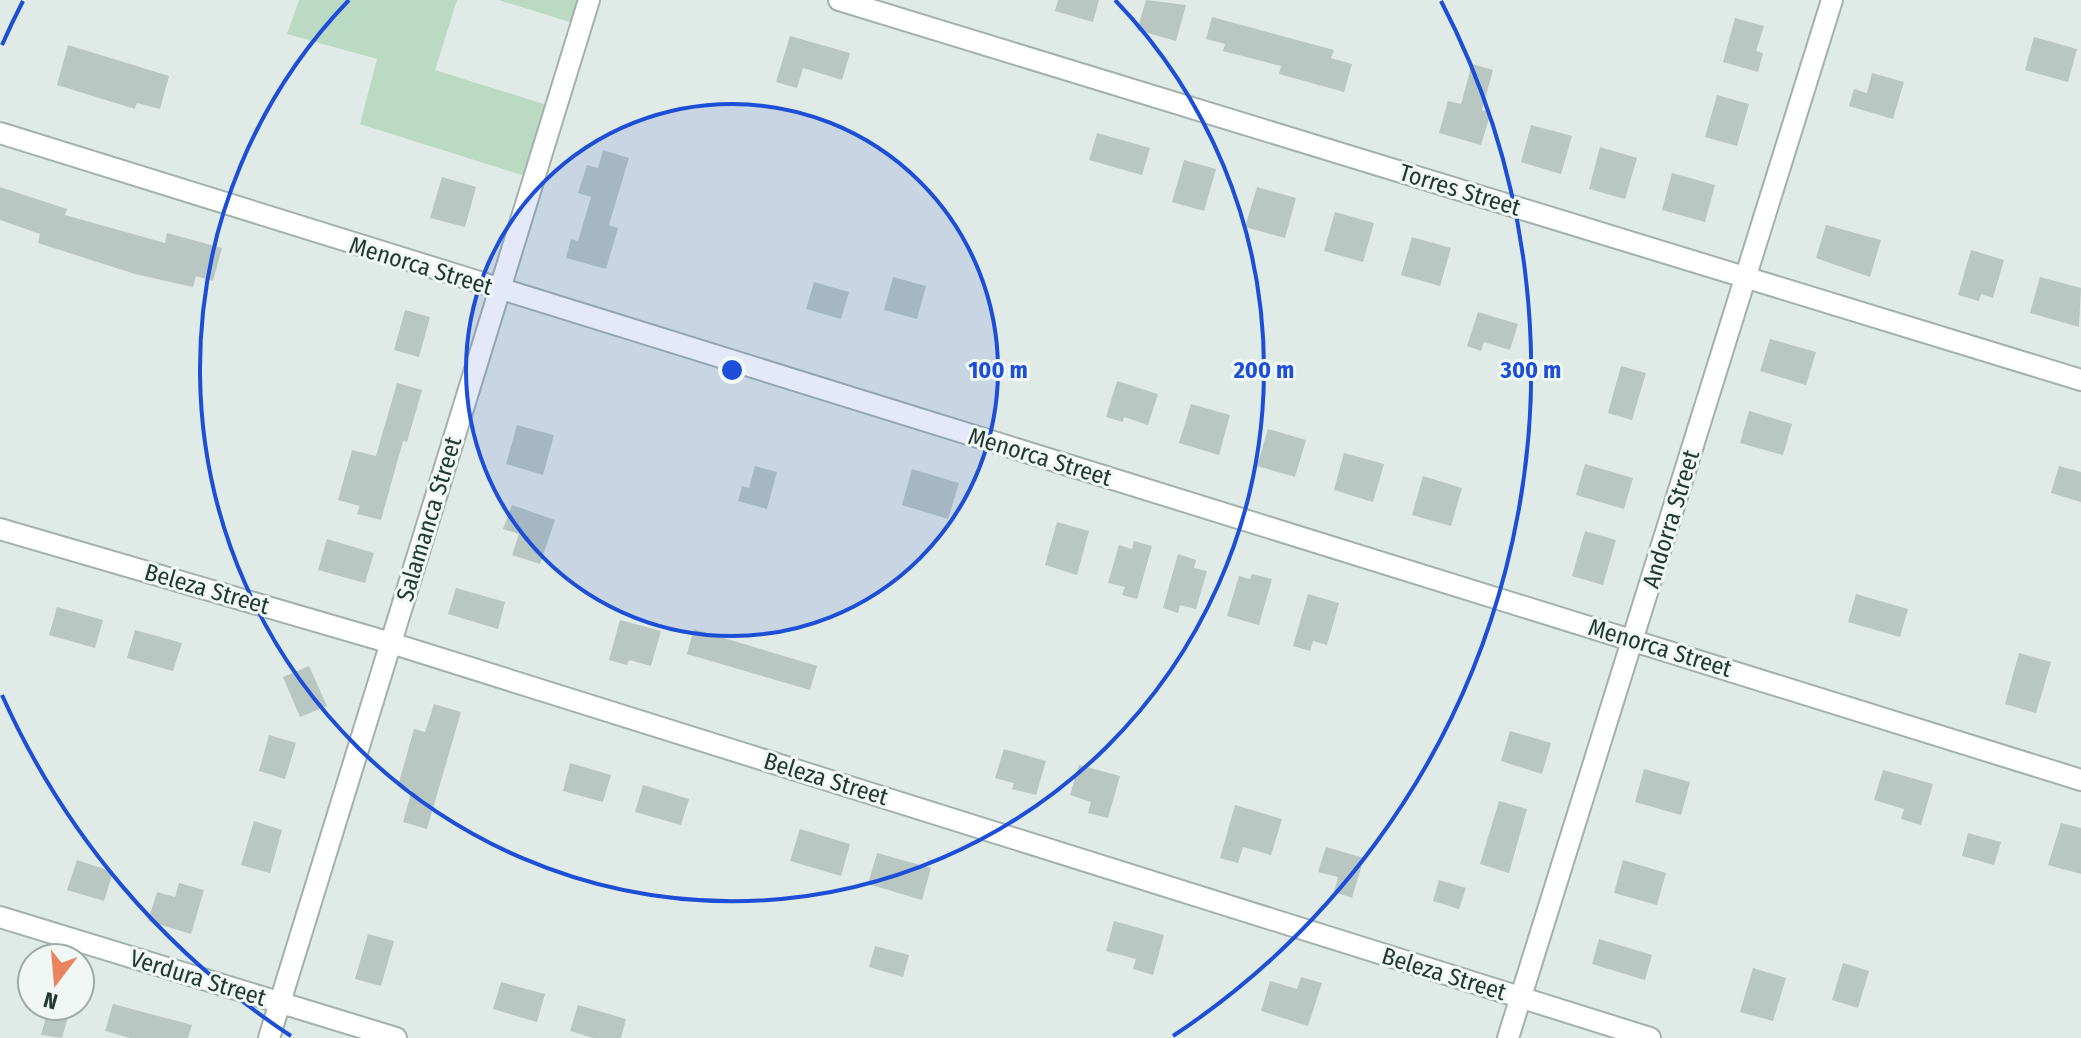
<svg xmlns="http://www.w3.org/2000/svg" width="2081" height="1038" font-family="'Fira Sans Condensed',sans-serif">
<rect width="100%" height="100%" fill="#e0eae6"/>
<path fill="#badac3" d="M 299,0 L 457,0 L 435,70 L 547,105 L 525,176 L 360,124 L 377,59 L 287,34 Z
M 499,0 L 580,0 L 573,23 Z"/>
<path fill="#b9c7c2" d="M 1058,0 L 1099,0 L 1093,22 L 1055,11 Z
M 1146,0 L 1186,5 L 1176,41 L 1137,30 Z
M 1212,17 L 1334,50 L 1331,58 L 1352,64 L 1344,92 L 1279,74 L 1281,66 L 1223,51 L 1225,44 L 1206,39 Z
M 1735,18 L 1764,26 L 1756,51 L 1763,53 L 1758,72 L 1723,62 Z
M 790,36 L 850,53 L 842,80 L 803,68 L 797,88 L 776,82 Z
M 2034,37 L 2077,49 L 2068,82 L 2025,70 Z
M 68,45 L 169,76 L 160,109 L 137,103 L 135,109 L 57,85 Z
M 1472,64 L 1493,70 L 1482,110 L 1491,112 L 1481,145 L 1439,133 L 1448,101 L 1461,104 Z
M 1872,73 L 1904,82 L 1893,119 L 1849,106 L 1854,89 L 1867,93 Z
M 1717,95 L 1749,104 L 1737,146 L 1705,137 Z
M 1531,125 L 1572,136 L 1561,174 L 1521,162 Z
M 1097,133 L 1150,148 L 1142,175 L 1089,160 Z
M 1600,147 L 1637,158 L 1625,199 L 1589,189 Z
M 603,150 L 629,158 L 609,225 L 618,228 L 606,269 L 566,258 L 571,239 L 578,241 L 591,197 L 578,193 L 587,165 L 598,168 Z
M 1184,160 L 1216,169 L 1204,211 L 1172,202 Z
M 1672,173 L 1715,185 L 1705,222 L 1662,210 Z
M 442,177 L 476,187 L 465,227 L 430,218 Z
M 0,187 L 67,209 L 65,215 L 165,243 L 167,233 L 222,248 L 213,281 L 196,276 L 193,287 L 135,274 L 38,243 L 40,234 L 0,220 Z
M 1257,187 L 1296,198 L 1285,238 L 1245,227 Z
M 1335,212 L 1374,223 L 1363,262 L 1324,251 Z
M 1826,225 L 1881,240 L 1870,277 L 1816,258 Z
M 1412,237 L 1451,248 L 1440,286 L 1401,275 Z
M 1971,250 L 2004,260 L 1993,298 L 1981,294 L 1979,301 L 1958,295 Z
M 893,277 L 926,286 L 917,319 L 884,310 Z
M 2040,277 L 2081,288 L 2079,327 L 2030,313 Z
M 814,282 L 849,292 L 841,319 L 806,309 Z
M 405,310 L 430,317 L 419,357 L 394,350 Z
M 1478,312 L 1518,324 L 1510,350 L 1484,342 L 1481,351 L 1467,346 Z
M 1770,339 L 1816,352 L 1806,385 L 1760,371 Z
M 1621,366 L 1646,373 L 1632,420 L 1608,413 Z
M 1117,381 L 1158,394 L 1148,425 L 1124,417 L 1123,422 L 1106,417 Z
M 397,383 L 422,390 L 407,442 L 403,441 L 381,520 L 357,514 L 360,506 L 338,500 L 352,450 L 376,456 Z
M 1191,404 L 1230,415 L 1219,455 L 1179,443 Z
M 1749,411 L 1792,424 L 1783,455 L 1740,443 Z
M 517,425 L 554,435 L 543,475 L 506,464 Z
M 1268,429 L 1306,440 L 1295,477 L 1257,466 Z
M 1344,453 L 1384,464 L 1373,502 L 1334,490 Z
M 1585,464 L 1633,478 L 1624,509 L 1576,495 Z
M 755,466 L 777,472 L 767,509 L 738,501 L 742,486 L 749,488 Z
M 2059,466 L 2081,472 L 2081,502 L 2051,493 Z
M 912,469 L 959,483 L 948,519 L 902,505 Z
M 1423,476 L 1462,488 L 1451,526 L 1412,515 Z
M 512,505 L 555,520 L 540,564 L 512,555 L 519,534 L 503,529 Z
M 1057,522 L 1089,531 L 1077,575 L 1045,565 Z
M 1585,531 L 1616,540 L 1603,585 L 1572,576 Z
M 327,539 L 374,553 L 365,583 L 318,570 Z
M 1134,541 L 1152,546 L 1137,599 L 1122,595 L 1125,587 L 1108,583 L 1119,545 L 1132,549 Z
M 1178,554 L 1196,560 L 1194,568 L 1207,571 L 1196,609 L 1180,605 L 1178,613 L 1163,608 Z
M 1252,574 L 1272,579 L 1259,625 L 1227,616 L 1239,576 L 1250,579 Z
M 456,588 L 505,602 L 498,629 L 448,614 Z
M 1308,594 L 1339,603 L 1327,645 L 1313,641 L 1310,651 L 1293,646 Z
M 1856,594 L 1908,609 L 1900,637 L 1848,622 Z
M 57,607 L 103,620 L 95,648 L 49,635 Z
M 620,620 L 661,631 L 651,666 L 629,660 L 627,665 L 609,660 Z
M 694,629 L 817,666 L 810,690 L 687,654 Z
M 135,630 L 182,643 L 173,671 L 127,658 Z
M 2019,653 L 2051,662 L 2036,713 L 2005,704 Z
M 309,666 L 327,706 L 300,717 L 283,677 Z
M 434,704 L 461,712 L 427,829 L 403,822 L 412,790 L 398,786 L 414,729 L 425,732 Z
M 1510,731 L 1551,743 L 1542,774 L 1501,761 Z
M 269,735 L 296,743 L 285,779 L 259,771 Z
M 1004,749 L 1046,761 L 1036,795 L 1012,789 L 1014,783 L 995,778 Z
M 570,763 L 611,775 L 603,802 L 563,791 Z
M 1079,765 L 1120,776 L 1108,818 L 1088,813 L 1091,802 L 1070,795 Z
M 1644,769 L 1690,782 L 1681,815 L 1635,802 Z
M 1883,770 L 1933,784 L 1921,825 L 1901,819 L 1904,809 L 1874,800 Z
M 643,785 L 689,799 L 681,825 L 635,812 Z
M 1499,801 L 1527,809 L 1509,873 L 1480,864 Z
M 1235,805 L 1282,819 L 1271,855 L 1243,847 L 1238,863 L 1220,858 Z
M 254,821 L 282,830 L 270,873 L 241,865 Z
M 2061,823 L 2081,828 L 2081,874 L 2048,865 Z
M 800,829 L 850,844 L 841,876 L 790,861 Z
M 1968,833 L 2001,842 L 1994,865 L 1962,856 Z
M 1326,847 L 1364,858 L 1352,898 L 1334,892 L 1338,877 L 1318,872 Z
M 877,853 L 931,868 L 922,900 L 868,884 Z
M 77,860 L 113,872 L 104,901 L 67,890 Z
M 1623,860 L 1666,873 L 1657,905 L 1614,893 Z
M 1439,880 L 1466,888 L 1459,909 L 1433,901 Z
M 179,883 L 204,890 L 191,934 L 148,921 L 157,892 L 175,897 Z
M 1114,921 L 1164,935 L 1153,975 L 1133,969 L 1136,959 L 1106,951 Z
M 368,934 L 394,941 L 381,986 L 355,979 Z
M 1599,939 L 1652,955 L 1645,980 L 1592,964 Z
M 875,946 L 909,955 L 903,977 L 869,967 Z
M 1843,963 L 1869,971 L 1858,1008 L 1832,1000 Z
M 1753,968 L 1786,978 L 1773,1021 L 1740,1012 Z
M 1301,977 L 1322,983 L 1308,1026 L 1261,1011 L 1270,981 L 1297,989 Z
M 501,982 L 545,994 L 537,1022 L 493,1009 Z
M 113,1004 L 192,1025 L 188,1038 L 130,1038 L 105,1031 Z
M 578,1005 L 626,1019 L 621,1038 L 593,1038 L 570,1031 Z
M 49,1006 L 71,1006 L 62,1038 L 41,1035 Z"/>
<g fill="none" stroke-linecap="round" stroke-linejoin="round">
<defs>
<path id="street" d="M 839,0 L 2081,380
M 0,133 L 2081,780
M 0,529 L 391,643 L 1650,1038
M 0,917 L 396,1038
M 269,1038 L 589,0
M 1508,1038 L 1832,0"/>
</defs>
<use href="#street" stroke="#a3b1ad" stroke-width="24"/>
<use href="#street" stroke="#fff" stroke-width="20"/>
</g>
<circle cx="732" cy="370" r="266" fill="#1d4ed8" fill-opacity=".12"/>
<g fill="none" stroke="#1d4ed8" stroke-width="4">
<circle cx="732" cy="370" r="266"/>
<path d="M1115 0A532 532 0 1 1 349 0"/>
<path d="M291 1036A799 799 0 0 1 2 695M2 45A799 799 0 0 1 23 1M1441 1A799 799 0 0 1 1173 1036"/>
</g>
<g text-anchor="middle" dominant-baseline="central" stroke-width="6" stroke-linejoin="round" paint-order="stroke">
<g font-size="24" fill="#223933" stroke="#f0f7f4">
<text transform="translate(1460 190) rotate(17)">Torres Street</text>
<text transform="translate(421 266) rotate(17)">Menorca Street</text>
<text transform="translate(1040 457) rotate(17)">Menorca Street</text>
<text transform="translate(429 519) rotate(-73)">Salamanca Street</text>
<text transform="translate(1671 519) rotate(-73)">Andorra Street</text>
<text transform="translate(207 589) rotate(16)">Beleza Street</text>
<text transform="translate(1660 648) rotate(17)">Menorca Street</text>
<text transform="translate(826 779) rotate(17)">Beleza Street</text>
<text transform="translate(1444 974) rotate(17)">Beleza Street</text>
<text transform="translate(198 978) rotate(17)">Verdura Street</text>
</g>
</g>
<circle cx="732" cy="370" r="12" fill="#1d4ed8" stroke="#f0f7f4" stroke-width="4"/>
<g font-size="24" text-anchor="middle" font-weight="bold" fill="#1d4ed8" stroke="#f0f7f4" stroke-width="6" stroke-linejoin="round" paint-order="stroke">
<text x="998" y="378">100 m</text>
<text x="1264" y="378">200 m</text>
<text x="1531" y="378">300 m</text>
</g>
<g transform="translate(56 982) rotate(196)"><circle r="38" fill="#f0f7f4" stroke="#9eaba7" stroke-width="2"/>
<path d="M0-6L14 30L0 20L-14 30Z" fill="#e88460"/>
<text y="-12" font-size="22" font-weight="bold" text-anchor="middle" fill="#223933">N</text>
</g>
</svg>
